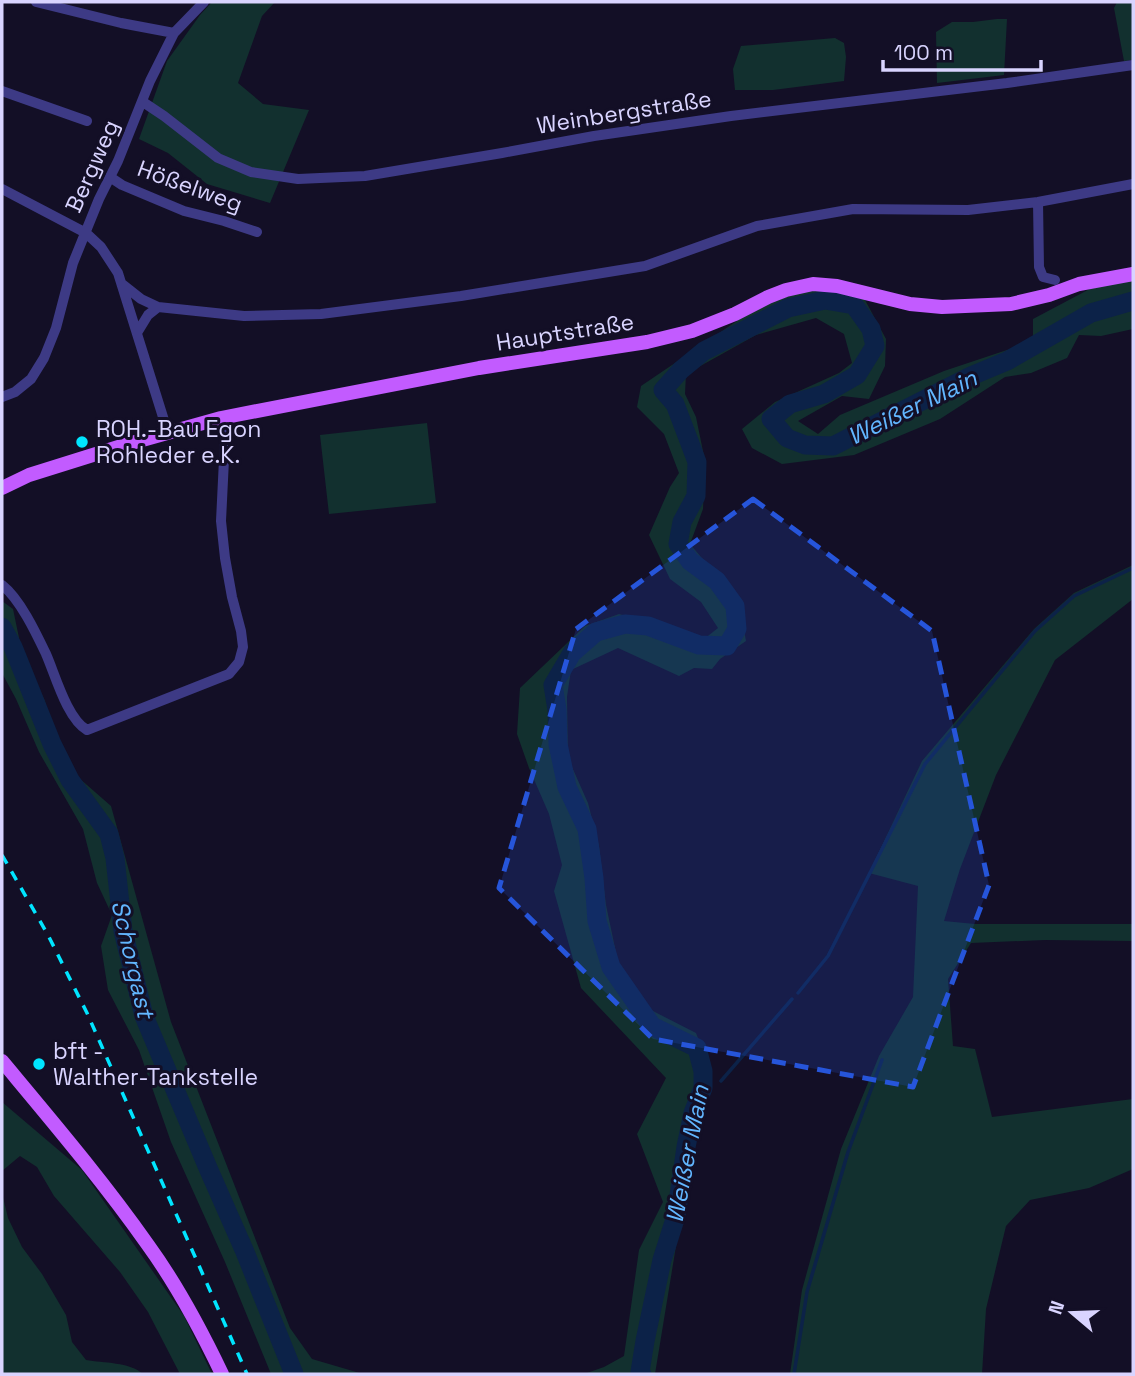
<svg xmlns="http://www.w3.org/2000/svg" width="1135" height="1376" font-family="'Space Grotesk',sans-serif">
<rect width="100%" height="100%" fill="#130f26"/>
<path fill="#12302f" d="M 212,2 L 275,2 L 262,16 L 238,83 L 263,104 L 309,110 L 270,203 L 207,184 L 168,153 L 139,139 L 167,61 L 200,15 Z
M 1117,2 L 1133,2 L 1133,60 L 1124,61 L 1114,8 Z
M 997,19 L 1007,19 L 1004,75 L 937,83 L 936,32 L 952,22 L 973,22 Z
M 835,38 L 844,43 L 846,57 L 844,81 L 773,90 L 735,90 L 733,69 L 741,46 Z
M 1133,266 L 1133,329 L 1101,336 L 1079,335 L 1067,358 L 1031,373 L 1005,377 L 940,419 L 854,455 L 782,464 L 752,448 L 742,429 L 775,402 L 839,373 L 852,363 L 844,334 L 816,318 L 756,335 L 686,374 L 685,394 L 696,417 L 705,461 L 703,509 L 690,544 L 739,602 L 746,641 L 720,659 L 712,669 L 694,668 L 679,676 L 618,648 L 571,670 L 567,697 L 568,758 L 588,803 L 599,846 L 606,905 L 618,962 L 651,1010 L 696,1033 L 711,1072 L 703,1115 L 688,1173 L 655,1374 L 584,1374 L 604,1367 L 624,1356 L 639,1250 L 663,1202 L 637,1134 L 666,1078 L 581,988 L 554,891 L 562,865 L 549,814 L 529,768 L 517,734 L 520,688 L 585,626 L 619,614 L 669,627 L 704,639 L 718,628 L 701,602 L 670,579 L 649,535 L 670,487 L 679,473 L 664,434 L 637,407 L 641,386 L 762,304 L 817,288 L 858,287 L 886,339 L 885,366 L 869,399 L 842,396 L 798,421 L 818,434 L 840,415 L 944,371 L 1010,349 L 1033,336 L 1033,319 Z
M 427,423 L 436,503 L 329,514 L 320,435 Z
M 1133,565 L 1133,599 L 1055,660 L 996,775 L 960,869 L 944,921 L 975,924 L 1133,924 L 1133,941 L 1045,940 L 971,943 L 948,979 L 953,1046 L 975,1049 L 992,1117 L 1133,1099 L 1133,1169 L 1089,1188 L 1030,1200 L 1006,1226 L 986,1309 L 982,1374 L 790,1374 L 802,1290 L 841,1149 L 879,1056 L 913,997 L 918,886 L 869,873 L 922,761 L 1034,629 L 1074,593 Z
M 2,601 L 13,609 L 23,657 L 45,701 L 49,723 L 71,771 L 111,806 L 171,1022 L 290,1328 L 312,1359 L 363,1374 L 271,1374 L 225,1262 L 171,1142 L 139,1050 L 108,990 L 101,946 L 112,915 L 97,883 L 83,829 L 39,752 L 16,699 L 2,673 Z
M 2,1102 L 82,1170 L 184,1316 L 212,1374 L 180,1374 L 148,1312 L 120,1272 L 54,1196 L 37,1167 L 20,1156 L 2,1171 Z
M 2,1193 L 8,1218 L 22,1247 L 42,1274 L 66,1315 L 72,1342 L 86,1360 C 103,1363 130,1362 143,1374 L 2,1374 Z"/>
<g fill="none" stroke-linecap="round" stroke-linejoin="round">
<path stroke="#0c2248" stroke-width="3.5" d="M 798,993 L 828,956 L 925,764 L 1035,631 L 1074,596 L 1133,568
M 721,1081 L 792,999
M 794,1374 L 807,1292 L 848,1152 L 882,1060"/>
<path stroke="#0c2248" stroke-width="19" d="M 2,627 L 13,647 L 52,744 L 70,780 L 109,834 L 115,858 L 123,931 L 144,1016 L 208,1168 L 245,1252 L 294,1374
M 642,1374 L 640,1372 L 645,1341 L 662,1260 L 676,1216 L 686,1147 L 693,1113 L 703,1088 L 703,1071 L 697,1048 L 652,1026 L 611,967 L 597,921 L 594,878 L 587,829 L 567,787 L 558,744 L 557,710 L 553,685 L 572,653 L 596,632 L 625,624 L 648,626 L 699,645 L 727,646 L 737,629 L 735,606 L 717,581 L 690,561 L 678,544 L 682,522 L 696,496 L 697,462 L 675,404 L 663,390 L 681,370 L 704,351 L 788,308 L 825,300 L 854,305 L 871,329 L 875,346 L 857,375 L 824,394 L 790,404 L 771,419 L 787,438 L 805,445 L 833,446 L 971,376 L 1007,361 L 1091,313 L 1133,301"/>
<path stroke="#3d3a85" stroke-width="10" d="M 36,2 L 121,23 L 174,33
M 2,91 L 87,121
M 143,102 L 164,116 L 218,158 L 251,172 L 298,179 L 365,176 L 502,153 L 594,136 L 731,116 L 1007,83 L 1133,65
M 110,177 L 122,185 L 184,211 L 224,221 L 257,232
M 2,189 L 86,233 L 101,247 L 118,273 L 168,433
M 1038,202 L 1039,267 L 1043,277 L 1055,280
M 122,284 L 141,299 L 158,307 L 244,316 L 321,314 L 461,296 L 645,266 L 757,226 L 853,209 L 968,210 L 1038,202 L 1133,184
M 137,333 L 148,315 L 158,307
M 2,397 L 15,392 L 31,379 L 44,358 L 56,328 L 73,263 L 99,199 L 118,161 L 150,81 L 174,33 L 204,2
M 2,585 C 20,599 36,633 46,654 C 55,674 67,719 87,730 L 229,674 L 239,662 L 243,647 L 241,631 L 232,597 L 225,558 L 221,521 L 225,439 L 221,418"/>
<path stroke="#c25bff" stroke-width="14" d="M 2,488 L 29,475 L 128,444 L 221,418 L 479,368 L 647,342 L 692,331 L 735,314 L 768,297 L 786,290 L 813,284 L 837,286 L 910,304 L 942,307 L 1011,304 L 1049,295 L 1079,284 L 1133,274
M 2,1061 C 52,1121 103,1181 148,1245 C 177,1285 201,1330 222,1374"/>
<path stroke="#00e5ff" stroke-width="3.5" stroke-dasharray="10 9" stroke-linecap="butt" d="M 2,855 L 48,935 L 87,1013 L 247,1374"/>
</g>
<path fill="#2655da" fill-opacity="0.2" stroke="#2655da" stroke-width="5" stroke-dasharray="14 9" stroke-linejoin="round" d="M 753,499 L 932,631 L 989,885 L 913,1087 L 653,1039 L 499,888 L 576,629 Z"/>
<g fill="#00e5ff" stroke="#130f26" stroke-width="2.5">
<circle cx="82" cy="442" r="7"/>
<circle cx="39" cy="1064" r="7"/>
</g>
<g text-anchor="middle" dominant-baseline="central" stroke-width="6" stroke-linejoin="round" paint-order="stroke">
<g font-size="23" fill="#d9d4ff" stroke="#130f26">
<text transform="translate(624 112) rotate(-9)">Weinbergstraße</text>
<text transform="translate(92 166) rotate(-66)">Bergweg</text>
<text transform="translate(190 186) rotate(20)">Hößelweg</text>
<text transform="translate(565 332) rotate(-9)">Hauptstraße</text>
</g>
<g font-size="23" fill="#d9d4ff" stroke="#130f26" text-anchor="start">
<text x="96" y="429">ROH.-Bau Egon<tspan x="96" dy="26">Rohleder e.K.</tspan></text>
<text x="53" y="1051">bft -<tspan x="53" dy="26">Walther-Tankstelle</tspan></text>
</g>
<g font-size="24" font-style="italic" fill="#62b6ff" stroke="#130f26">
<text transform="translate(912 407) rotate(-26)">Weißer Main</text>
<text transform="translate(133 959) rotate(77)">Schorgast</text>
<text transform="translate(687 1154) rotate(-79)">Weißer Main</text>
</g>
</g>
<rect width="1135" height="1376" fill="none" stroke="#d9d4ff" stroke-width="7"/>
<g transform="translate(1072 1313) rotate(289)" stroke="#130f26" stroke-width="5" paint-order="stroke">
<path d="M0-5L12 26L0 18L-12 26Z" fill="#d9d4ff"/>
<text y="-10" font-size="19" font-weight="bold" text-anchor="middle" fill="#d9d4ff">N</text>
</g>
<path d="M883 60v10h158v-10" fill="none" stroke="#d9d4ff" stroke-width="3.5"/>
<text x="894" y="60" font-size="21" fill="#d9d4ff" stroke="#130f26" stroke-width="5" paint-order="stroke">100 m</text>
</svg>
